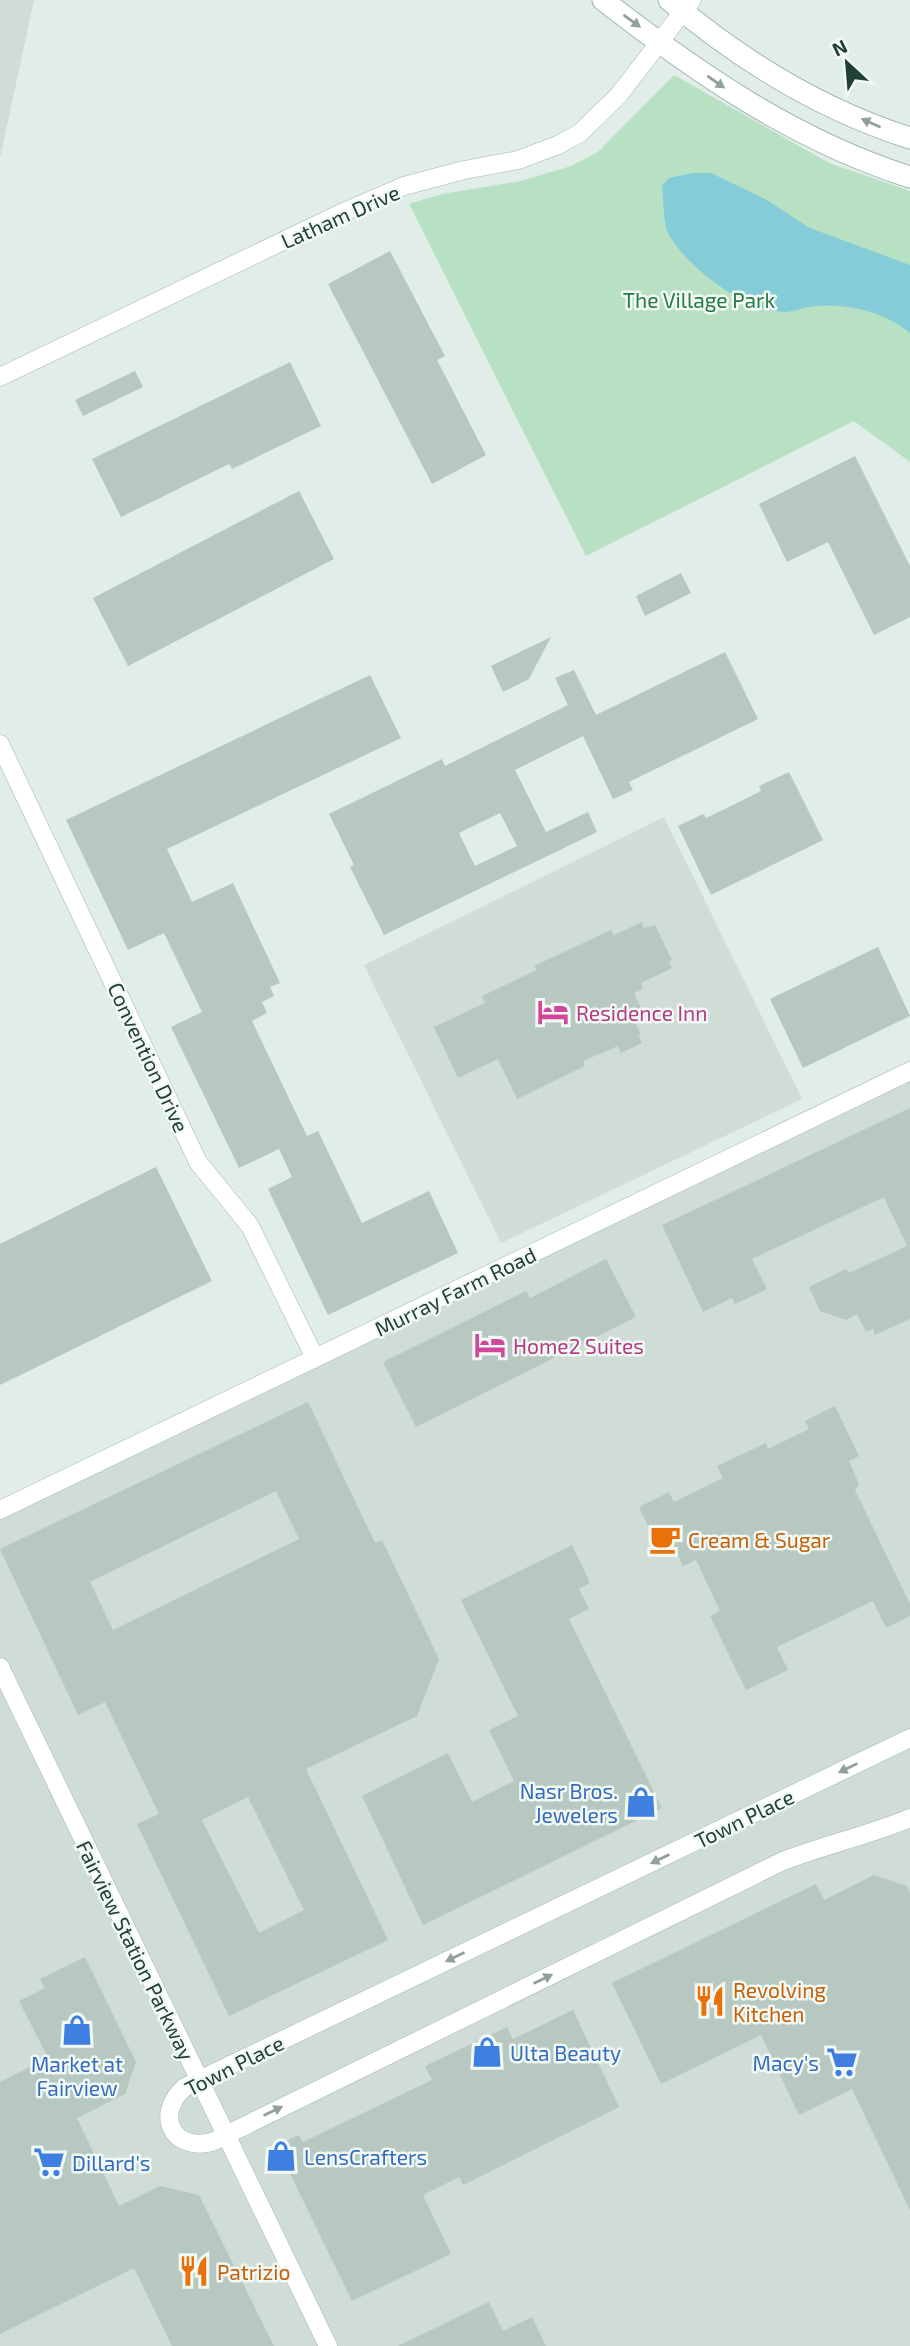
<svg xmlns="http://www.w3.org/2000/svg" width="910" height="2346" font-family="'Exo 2',sans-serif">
<rect width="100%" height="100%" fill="#e1ede8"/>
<path fill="#cfddd6" d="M 0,0 L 34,0 L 0,158 Z
M 664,817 L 802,1099 L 501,1243 L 364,965 Z
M 910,1081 L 910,2346 L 0,2346 L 0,1520 Z"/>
<path fill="#b8e0c2" d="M 674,75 L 829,163 L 910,191 L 910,462 L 854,421 L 586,556 L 409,204 L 442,194 L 521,181 L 571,166 L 598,152 Z"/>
<path fill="#84ccd7" d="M 693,173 L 711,173 L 765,199 L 810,228 L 910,265 L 910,333 C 885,312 848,303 815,306 C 805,307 794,312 784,312 C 745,311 686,267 668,233 C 663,223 664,199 662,186 L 669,178 Z"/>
<path fill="#b6c8c0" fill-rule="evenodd" d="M 390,251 L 445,356 L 437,360 L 486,455 L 432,484 L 328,284 Z
M 290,362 L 321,426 L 232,469 L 229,464 L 121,517 L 92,459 Z
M 135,371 L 143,387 L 83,416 L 75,400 Z
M 855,456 L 910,566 L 910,617 L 874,635 L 828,542 L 787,562 L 759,504 Z
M 299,491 L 334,559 L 128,666 L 93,598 Z
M 681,573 L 691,593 L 645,616 L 636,596 Z
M 551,637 L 529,679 L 503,692 L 491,666 Z
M 725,652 L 758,719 L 629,782 L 633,790 L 613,799 L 583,736 L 515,770 L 546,832 L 588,812 L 597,832 L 384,935 L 350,867 L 354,865 L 329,814 L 442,759 L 445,766 L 568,705 L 555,678 L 574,670 L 596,715 ZM 500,813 L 517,846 L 475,866 L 459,833 Z
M 370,675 L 401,738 L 167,849 L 192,902 L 233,883 L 280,983 L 270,987 L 274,996 L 262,1002 L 267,1013 L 252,1021 L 307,1136 L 318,1131 L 362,1223 L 429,1191 L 458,1253 L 328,1315 L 268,1189 L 292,1177 L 279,1149 L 239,1168 L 171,1027 L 202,1012 L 164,933 L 128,950 L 66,820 Z
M 789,772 L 823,840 L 711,895 L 678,826 L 703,814 L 706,818 L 739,802 L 761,791 L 759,786 Z
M 642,922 L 644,928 L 655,925 L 672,960 L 669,962 L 672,968 L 641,983 L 643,989 L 634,993 L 645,1016 L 635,1021 L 641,1035 L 638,1036 L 642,1043 L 621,1053 L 618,1046 L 583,1061 L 585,1066 L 517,1099 L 498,1059 L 458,1078 L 434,1027 L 485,1003 L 482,996 L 537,970 L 534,966 L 611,930 L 614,935 Z
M 878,947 L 910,1016 L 803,1068 L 770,999 Z
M 910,1108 L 910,1319 L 875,1335 L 873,1329 L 866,1332 L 857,1314 L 846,1320 L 820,1311 L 809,1287 L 846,1269 L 849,1273 L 907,1246 L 884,1197 L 752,1259 L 767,1289 L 735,1304 L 732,1298 L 703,1312 L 662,1225 Z
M 156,1167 L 212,1281 L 0,1385 L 0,1244 Z
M 606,1259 L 636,1317 L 416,1427 L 383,1362 L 526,1291 L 530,1298 Z
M 308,1402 L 375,1543 L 382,1540 L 439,1659 L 417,1716 L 306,1769 L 388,1940 L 229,2016 L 137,1824 L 159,1814 L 105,1702 L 78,1715 L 0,1549 ZM 276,1491 L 299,1539 L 113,1630 L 90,1582 ZM 248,1797 L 304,1910 L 259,1933 L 202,1820 Z
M 835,1406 L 859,1456 L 849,1461 L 859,1484 L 855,1490 L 910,1604 L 910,1616 L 886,1628 L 873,1601 L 777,1647 L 788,1670 L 746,1690 L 710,1616 L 720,1611 L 696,1560 L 683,1566 L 674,1546 L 661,1553 L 639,1507 L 669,1492 L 674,1502 L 723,1478 L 717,1466 L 766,1443 L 768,1449 L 809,1429 L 805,1421 Z
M 572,1545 L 590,1583 L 579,1589 L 589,1609 L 569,1619 L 662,1808 L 423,1925 L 362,1796 L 448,1753 L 472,1802 L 514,1781 L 489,1730 L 518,1716 L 461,1600 Z
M 874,1875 L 907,1886 L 910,1893 L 910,2210 L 852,2089 L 799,2115 L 761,2035 L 661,2084 L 612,1983 L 816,1884 L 824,1900 Z
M 85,1957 L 136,2062 L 125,2094 L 77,2118 L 119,2206 L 160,2186 L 199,2195 L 274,2346 L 172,2346 L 134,2268 L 0,2334 L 0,2082 L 48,2058 L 19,2001 L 45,1988 L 40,1979 Z
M 573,2010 L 619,2107 L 463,2185 L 459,2177 L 423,2195 L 451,2254 L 352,2301 L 276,2145 L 299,2135 L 303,2142 L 432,2080 L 425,2066 L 507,2027 L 513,2039 Z
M 489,2302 L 503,2331 L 532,2317 L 546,2346 L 398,2346 Z"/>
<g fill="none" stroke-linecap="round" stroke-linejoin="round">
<defs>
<path id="minor" d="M 0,377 L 337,215 L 404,186 L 464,170 L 518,160 L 558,145 L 580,133 L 618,96 L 692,0
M 0,744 L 198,1162 L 250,1226 L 315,1358
M 0,1510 L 910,1071
M 0,1667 L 328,2346
M 910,1738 L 185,2087 C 154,2114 172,2152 212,2142 L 783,1861 C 825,1845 869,1835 910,1818"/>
<path id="tertiary" d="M 603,0 C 697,73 796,141 910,177
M 669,0 C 739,59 822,110 910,138"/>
</defs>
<use href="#minor" stroke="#a3b6af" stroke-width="19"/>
<use href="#tertiary" stroke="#a3b6af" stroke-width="23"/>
<use href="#minor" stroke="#fff" stroke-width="18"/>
<use href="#tertiary" stroke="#fff" stroke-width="21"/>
</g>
<defs><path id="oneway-solid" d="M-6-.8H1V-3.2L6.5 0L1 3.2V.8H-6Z" transform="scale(1.75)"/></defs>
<g fill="#90a09a">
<use href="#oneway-solid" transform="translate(632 21) rotate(36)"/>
<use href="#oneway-solid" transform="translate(716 82) rotate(35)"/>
<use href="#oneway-solid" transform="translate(871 123) rotate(-156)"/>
<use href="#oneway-solid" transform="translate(848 1768) rotate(154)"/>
<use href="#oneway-solid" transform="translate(660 1859) rotate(154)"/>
<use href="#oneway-solid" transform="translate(455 1957) rotate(154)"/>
<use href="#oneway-solid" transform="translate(543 1979) rotate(-26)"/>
<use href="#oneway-solid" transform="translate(273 2111) rotate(-26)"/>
</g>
<defs>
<symbol id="hotel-bare" viewBox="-9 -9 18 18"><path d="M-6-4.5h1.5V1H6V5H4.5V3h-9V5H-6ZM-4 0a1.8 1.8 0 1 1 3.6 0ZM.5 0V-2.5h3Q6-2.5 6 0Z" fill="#d1479c" stroke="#f2f9f5" stroke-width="2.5" paint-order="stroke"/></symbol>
<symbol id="cafe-bare" viewBox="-9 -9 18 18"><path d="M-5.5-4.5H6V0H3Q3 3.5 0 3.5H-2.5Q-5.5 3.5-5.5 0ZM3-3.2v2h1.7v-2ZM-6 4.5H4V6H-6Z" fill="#e8710a" stroke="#f2f9f5" stroke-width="2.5" paint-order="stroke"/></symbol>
<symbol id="shop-bare" viewBox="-9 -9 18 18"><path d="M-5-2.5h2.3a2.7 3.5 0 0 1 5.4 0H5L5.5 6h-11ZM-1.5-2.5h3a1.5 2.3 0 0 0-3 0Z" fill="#3f7fe0" stroke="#f2f9f5" stroke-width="2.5" paint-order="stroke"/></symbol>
<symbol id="restaurant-bare" viewBox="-9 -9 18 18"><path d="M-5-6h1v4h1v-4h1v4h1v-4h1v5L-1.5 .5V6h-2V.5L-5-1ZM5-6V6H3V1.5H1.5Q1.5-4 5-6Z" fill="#e8710a" stroke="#f2f9f5" stroke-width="2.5" paint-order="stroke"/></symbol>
<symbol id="supermarket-bare" viewBox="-9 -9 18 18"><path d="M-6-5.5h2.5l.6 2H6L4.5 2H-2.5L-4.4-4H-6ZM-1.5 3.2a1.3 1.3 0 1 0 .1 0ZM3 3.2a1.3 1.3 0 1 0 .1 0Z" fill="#3f7fe0" stroke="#f2f9f5" stroke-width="2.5" paint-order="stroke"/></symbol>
</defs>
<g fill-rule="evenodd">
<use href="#hotel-bare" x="531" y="990" width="44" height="44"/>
<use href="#hotel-bare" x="468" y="1323" width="44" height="44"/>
<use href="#cafe-bare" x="643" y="1517" width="44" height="44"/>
<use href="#shop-bare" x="619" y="1780" width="44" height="44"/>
<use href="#restaurant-bare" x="688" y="1979" width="44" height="44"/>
<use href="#shop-bare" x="55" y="2008" width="44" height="44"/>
<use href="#shop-bare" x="465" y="2030" width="44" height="44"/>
<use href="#supermarket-bare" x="820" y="2040" width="44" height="44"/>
<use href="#shop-bare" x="259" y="2134" width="44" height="44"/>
<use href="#supermarket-bare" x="27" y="2140" width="44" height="44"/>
<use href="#restaurant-bare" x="172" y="2249" width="44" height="44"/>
</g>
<g text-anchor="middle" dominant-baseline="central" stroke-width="5" stroke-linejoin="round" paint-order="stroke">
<g font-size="21" fill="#204036" stroke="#f2f9f5">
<text transform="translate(340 216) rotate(-24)">Latham Drive</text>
<text transform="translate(149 1057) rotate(65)">Convention Drive</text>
<text transform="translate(455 1291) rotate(-26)">Murray Farm Road</text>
<text transform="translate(744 1818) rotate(-26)">Town Place</text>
<text transform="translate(136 1950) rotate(64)">Fairview Station Parkway</text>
<text transform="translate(234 2065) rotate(-27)">Town Place</text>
</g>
<g font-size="21" fill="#267a45" stroke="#f2f9f5">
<text x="699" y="299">The Village Park</text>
</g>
<g font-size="21" fill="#b23c85" stroke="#f2f9f5" text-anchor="start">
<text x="576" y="1012">Residence Inn</text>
<text x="513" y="1345">Home2 Suites</text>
</g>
<g font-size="21" fill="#c56008" stroke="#f2f9f5" text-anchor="start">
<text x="688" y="1539">Cream &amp; Sugar</text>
<text x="733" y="1989">Revolving<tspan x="733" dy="24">Kitchen</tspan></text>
<text x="217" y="2271">Patrizio</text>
</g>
<g font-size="21" fill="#366cbe" stroke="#f2f9f5" text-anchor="start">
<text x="618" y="1790" text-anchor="end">Nasr Bros.<tspan x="618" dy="24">Jewelers</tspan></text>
<text x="510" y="2052">Ulta Beauty</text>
<text x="819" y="2062" text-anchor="end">Macy's</text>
<text x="77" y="2063" text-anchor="middle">Market at<tspan x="77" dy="24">Fairview</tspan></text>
<text x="304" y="2156">LensCrafters</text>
<text x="72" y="2162">Dillard's</text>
</g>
</g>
<g transform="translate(847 63) rotate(334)" stroke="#f2f9f5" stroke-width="5" paint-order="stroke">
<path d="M0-5L12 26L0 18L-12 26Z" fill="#204036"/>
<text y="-10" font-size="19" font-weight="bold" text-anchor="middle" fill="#204036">N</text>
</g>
</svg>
